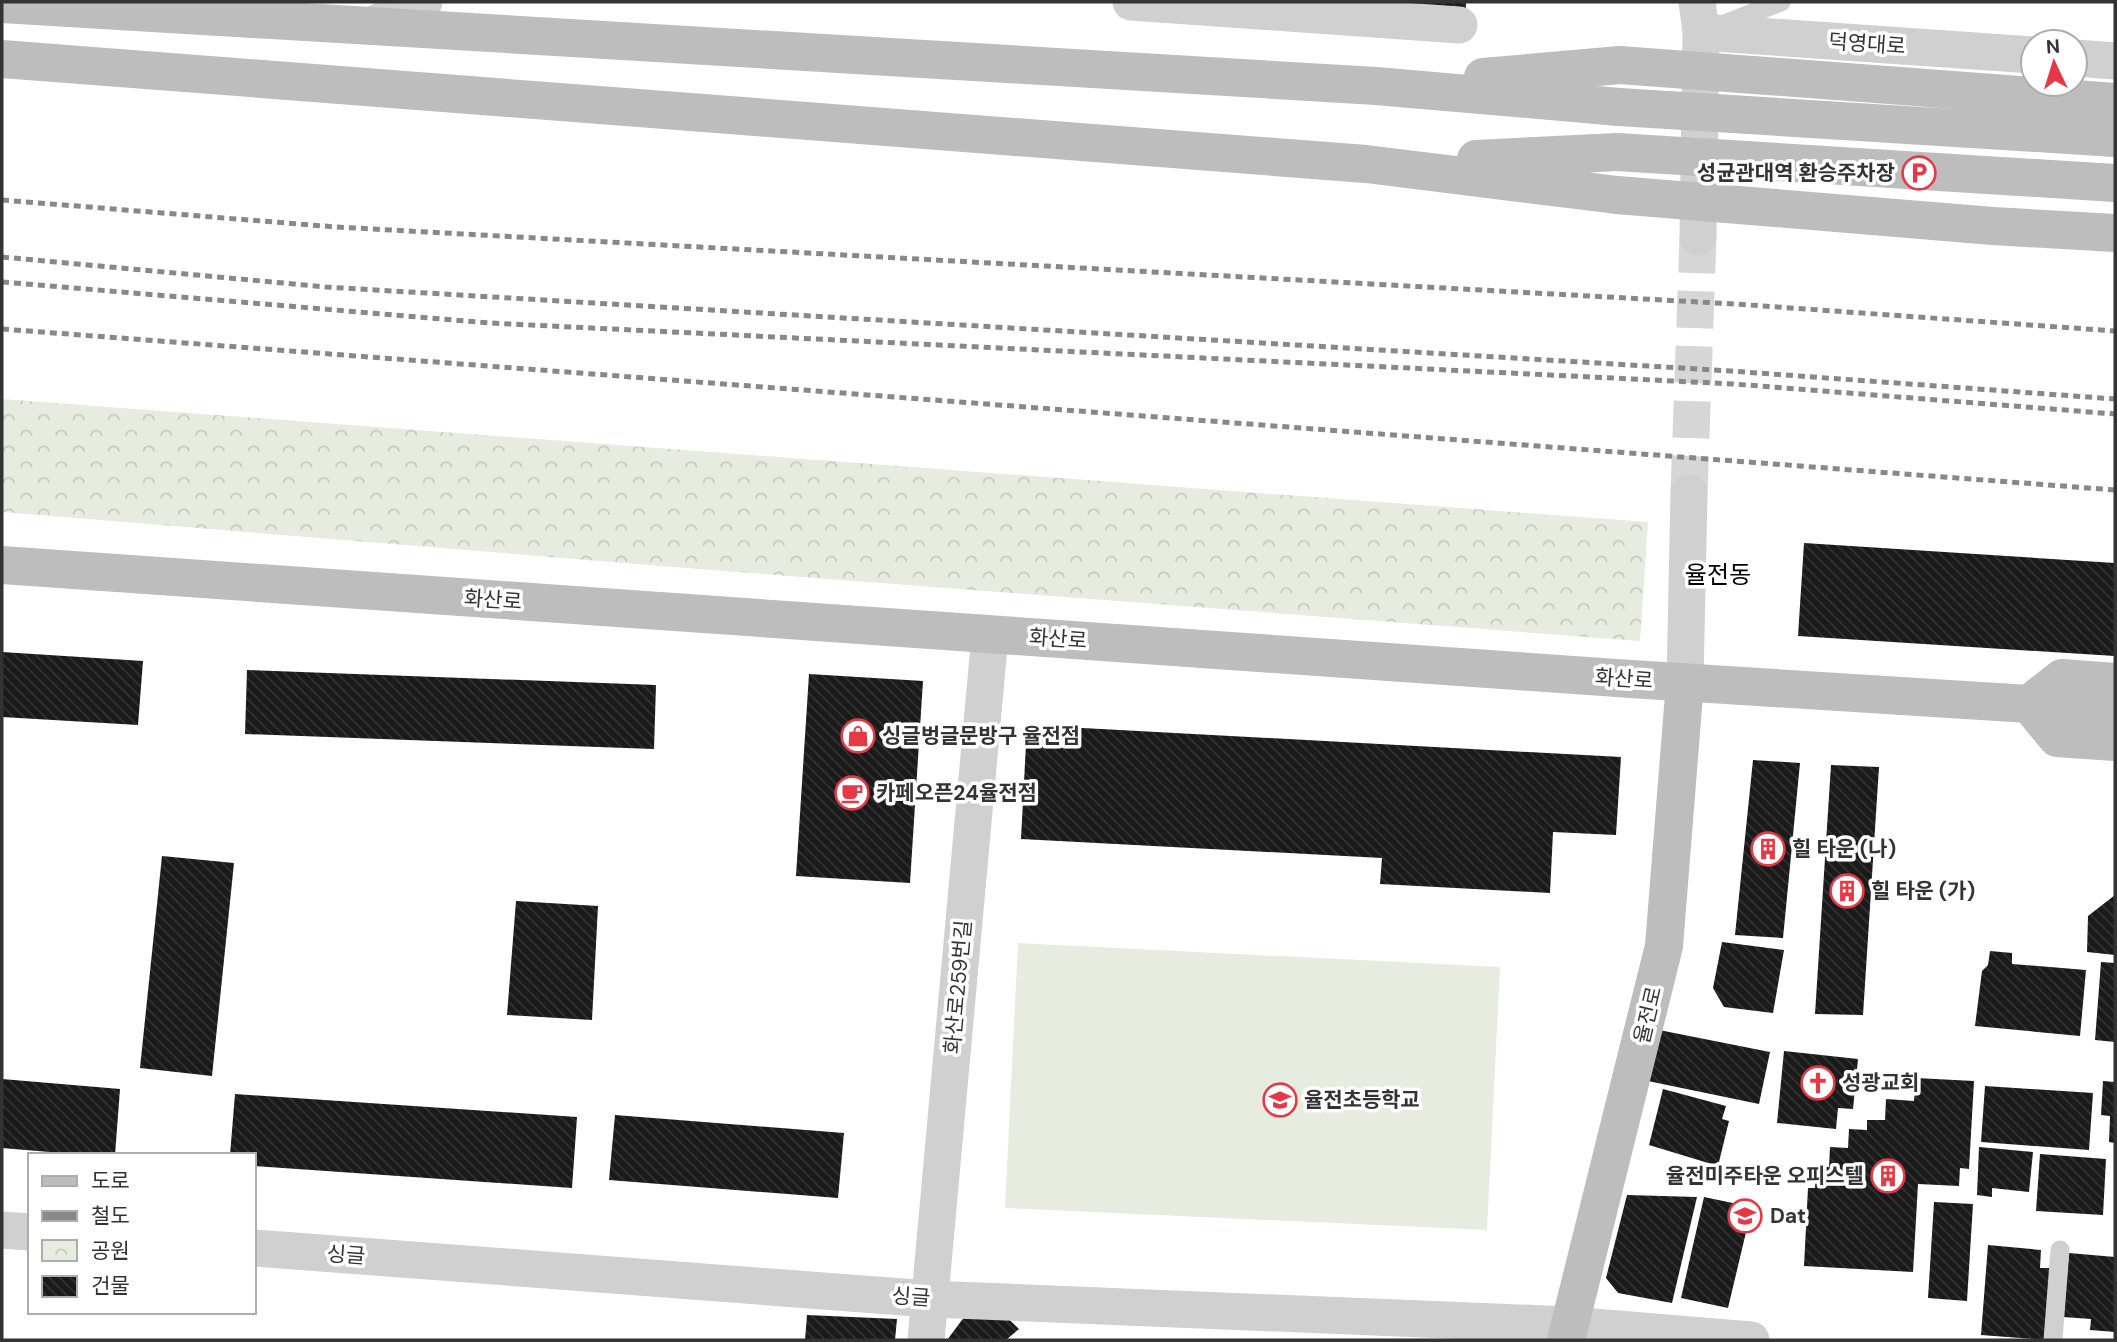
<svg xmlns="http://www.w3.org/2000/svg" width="2117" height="1342" font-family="'DM Sans','Noto Sans KR',sans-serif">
<defs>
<pattern id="park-crowns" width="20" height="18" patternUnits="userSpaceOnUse" patternTransform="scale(1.75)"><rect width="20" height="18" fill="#e6ecdf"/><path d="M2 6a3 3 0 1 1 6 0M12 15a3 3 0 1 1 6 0" fill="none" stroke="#c6cbc0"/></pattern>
<pattern id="building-back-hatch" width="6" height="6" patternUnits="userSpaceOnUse" patternTransform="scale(1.75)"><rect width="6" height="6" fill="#1a1a1a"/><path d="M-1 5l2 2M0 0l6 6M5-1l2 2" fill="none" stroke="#333"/></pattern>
</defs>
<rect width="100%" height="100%" fill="#fff"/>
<path fill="url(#park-crowns)" d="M 2,399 L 1648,522 L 1640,641 L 698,569 L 2,512 Z"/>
<path fill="#e6ecdf" d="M 1018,943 L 1500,967 L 1487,1230 L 1005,1208 Z"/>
<path fill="url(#building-back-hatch)" d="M 1384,2 L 1466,2 L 1466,8 L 1408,6 Z
M 1804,543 L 2115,563 L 2115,656 L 1798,636 Z
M 2,652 L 143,661 L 138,725 L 2,717 Z
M 247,670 L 656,685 L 654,749 L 245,734 Z
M 809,674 L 923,681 L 910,883 L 796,876 Z
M 1027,725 L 1621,757 L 1616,835 L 1553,832 L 1550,893 L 1380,884 L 1382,858 L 1021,839 Z
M 1753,760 L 1800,763 L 1783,938 L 1735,935 Z
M 1831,765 L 1879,767 L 1863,1015 L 1815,1014 Z
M 162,856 L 234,863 L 212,1076 L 140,1068 Z
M 2115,895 L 2115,955 L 2087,952 L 2088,916 Z
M 516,901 L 598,906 L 592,1020 L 507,1015 Z
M 1722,942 L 1784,950 L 1773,1013 L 1724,1007 L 1713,988 Z
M 1990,951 L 2012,953 L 2012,964 L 2086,970 L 2080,1036 L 1975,1026 L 1982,971 L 1988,965 Z
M 2101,962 L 2115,963 L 2115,1042 L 2095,1040 Z
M 1654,1029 L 1770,1052 L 1759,1104 L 1643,1080 Z
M 1784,1051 L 1858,1059 L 1853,1109 L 1838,1108 L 1836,1129 L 1777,1123 Z
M 1916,1078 L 1974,1081 L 1969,1169 L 1960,1168 L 1959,1186 L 1918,1184 L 1913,1272 L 1804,1266 L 1808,1188 L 1815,1188 L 1816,1166 L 1829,1167 L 1830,1147 L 1848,1148 L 1849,1129 L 1867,1130 L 1867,1120 L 1885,1120 L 1886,1099 L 1914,1101 Z
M 2,1079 L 120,1089 L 115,1155 L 85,1155 L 2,1148 Z
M 2103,1081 L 2115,1082 L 2115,1143 L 2109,1142 L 2110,1116 L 2101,1115 Z
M 1985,1086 L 2093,1093 L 2089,1150 L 1981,1142 Z
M 1663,1089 L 1726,1106 L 1722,1119 L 1729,1121 L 1718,1166 L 1649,1145 Z
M 235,1094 L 577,1117 L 572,1188 L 254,1166 L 254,1155 L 230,1155 Z
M 615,1115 L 844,1133 L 838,1198 L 609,1180 Z
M 1979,1147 L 2033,1152 L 2029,1192 L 1992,1188 L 1992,1197 L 1977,1195 Z
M 2040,1154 L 2106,1159 L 2103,1215 L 2036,1211 Z
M 1627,1195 L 1697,1197 L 1672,1303 L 1618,1293 L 1606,1278 Z
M 1704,1197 L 1752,1207 L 1728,1308 L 1681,1298 Z
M 1934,1202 L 1973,1204 L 1967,1301 L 1928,1298 Z
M 1988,1245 L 2041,1250 L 2040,1268 L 2053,1268 L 2047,1340 L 1981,1335 Z
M 2069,1253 L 2115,1257 L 2115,1332 L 2090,1330 L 2091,1319 L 2063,1317 Z
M 999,1310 L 1019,1329 L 1006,1340 L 947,1340 L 965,1316 Z
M 807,1315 L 897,1319 L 895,1340 L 805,1340 Z"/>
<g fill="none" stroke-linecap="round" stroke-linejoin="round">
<path stroke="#d6d6d6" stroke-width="37" stroke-dasharray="37 18" stroke-linecap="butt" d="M 1689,493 L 1698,237"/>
<path stroke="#d0d0d0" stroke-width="19" d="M 1719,26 L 1781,2
M 2053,1340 L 2060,1250"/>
<path stroke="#d0d0d0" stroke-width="37" d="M 1131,2 L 1459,25
M 1697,2 L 1701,32 L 1698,237
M 370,26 L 424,2
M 1701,32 L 2033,55
M 2075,58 L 2115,61
M 1685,682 L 1689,493
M 2,1230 L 30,1232
M 254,1248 L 930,1299 L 1570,1325 L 1751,1340
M 926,1340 L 990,635"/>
<path stroke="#bdbdbd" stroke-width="38" d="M 2,4 L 1376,86 L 1619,107
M 2,59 L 1366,164 L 1617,195
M 1483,77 L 1620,65
M 1476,159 L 1617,152
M 2,565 L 1631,679 L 2029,704 L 2115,711
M 2029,704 L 2057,738 L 2115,742
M 2029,704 L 2062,678 L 2115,682
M 1566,1340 L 1664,946 L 1685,682"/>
<path stroke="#888" stroke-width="5" stroke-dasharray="7 5" stroke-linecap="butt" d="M 2,200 L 336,227 L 1735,304 L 2115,331
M 2,257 L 326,287 L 1731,371 L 2115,399
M 2,282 L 490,323 L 1734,384 L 2115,414
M 2,329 L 2115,490"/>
<path stroke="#bdbdbd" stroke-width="38" d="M 1620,65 L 2115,102
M 1619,107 L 2115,138
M 1617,152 L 2115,183
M 1617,195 L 1993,226 L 2115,233"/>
</g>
<defs>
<symbol id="parking-ring" viewBox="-11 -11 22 22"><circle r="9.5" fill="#fff" stroke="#e63946" stroke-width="1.5"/><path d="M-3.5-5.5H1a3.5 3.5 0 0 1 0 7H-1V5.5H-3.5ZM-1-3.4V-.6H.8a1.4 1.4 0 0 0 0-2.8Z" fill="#e63946"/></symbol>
<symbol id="shop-ring" viewBox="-11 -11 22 22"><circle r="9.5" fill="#fff" stroke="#e63946" stroke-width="1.5"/><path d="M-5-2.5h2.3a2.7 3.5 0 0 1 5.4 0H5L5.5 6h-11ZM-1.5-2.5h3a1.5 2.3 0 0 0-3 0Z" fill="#e63946"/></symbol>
<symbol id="cafe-ring" viewBox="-11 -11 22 22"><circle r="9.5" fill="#fff" stroke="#e63946" stroke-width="1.5"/><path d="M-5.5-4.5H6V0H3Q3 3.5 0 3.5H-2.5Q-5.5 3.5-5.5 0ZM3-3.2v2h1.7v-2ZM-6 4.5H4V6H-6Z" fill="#e63946"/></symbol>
<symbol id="building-ring" viewBox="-11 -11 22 22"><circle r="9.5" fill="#fff" stroke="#e63946" stroke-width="1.5"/><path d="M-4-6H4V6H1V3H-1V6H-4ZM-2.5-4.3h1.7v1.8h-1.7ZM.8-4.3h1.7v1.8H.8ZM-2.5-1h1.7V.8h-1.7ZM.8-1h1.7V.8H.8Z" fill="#e63946"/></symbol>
<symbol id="church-ring" viewBox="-11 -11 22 22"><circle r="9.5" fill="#fff" stroke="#e63946" stroke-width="1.5"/><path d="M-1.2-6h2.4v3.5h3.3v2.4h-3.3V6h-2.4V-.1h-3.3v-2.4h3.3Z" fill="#e63946"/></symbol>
<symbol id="school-ring" viewBox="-11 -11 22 22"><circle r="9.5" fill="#fff" stroke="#e63946" stroke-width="1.5"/><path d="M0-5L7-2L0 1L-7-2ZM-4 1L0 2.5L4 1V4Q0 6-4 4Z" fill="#e63946"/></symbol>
<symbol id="university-ring" viewBox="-11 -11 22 22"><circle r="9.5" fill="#fff" stroke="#e63946" stroke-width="1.5"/><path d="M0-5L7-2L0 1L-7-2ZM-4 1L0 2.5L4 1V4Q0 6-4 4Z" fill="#e63946"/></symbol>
</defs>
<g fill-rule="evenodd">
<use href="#parking-ring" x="1900" y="154" width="38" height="38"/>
<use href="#shop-ring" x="839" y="717" width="38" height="38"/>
<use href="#cafe-ring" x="833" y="774" width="38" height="38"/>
<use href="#building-ring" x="1749" y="830" width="38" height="38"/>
<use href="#building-ring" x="1828" y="872" width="38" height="38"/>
<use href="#church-ring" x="1799" y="1064" width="38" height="38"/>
<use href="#school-ring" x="1261" y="1081" width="38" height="38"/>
<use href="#building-ring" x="1869" y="1157" width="38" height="38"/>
<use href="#university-ring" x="1726" y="1197" width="38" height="38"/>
</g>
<g text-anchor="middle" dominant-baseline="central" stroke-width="7" stroke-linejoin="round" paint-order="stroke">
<g font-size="21" fill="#333" stroke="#fff">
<text transform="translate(1867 44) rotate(4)">덕영대로</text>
<text transform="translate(493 600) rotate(4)">화산로</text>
<text transform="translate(1058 639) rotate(4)">화산로</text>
<text transform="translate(1624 679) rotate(4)">화산로</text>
<text transform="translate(958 987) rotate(-85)">화산로259번길</text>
<text transform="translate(1648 1015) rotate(-77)">율전로</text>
<text transform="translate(346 1255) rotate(4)">싱글</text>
<text transform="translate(911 1297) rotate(4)">싱글</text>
</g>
<g font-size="21" font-weight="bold" fill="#333" stroke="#fff" text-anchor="start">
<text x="1895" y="173" text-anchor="end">성균관대역 환승주차장</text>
<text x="882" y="736">싱글벙글문방구 율전점</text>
<text x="876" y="793">카페오픈24율전점</text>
<text x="1792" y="849">힐 타운 (나)</text>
<text x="1871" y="891">힐 타운 (가)</text>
<text x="1842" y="1083">성광교회</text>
<text x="1304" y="1100">율전초등학교</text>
<text x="1864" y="1176" text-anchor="end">율전미주타운 오피스텔</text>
<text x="1770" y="1216">Dat</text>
</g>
<g font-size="24" fill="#000" stroke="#fff">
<text x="1718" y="574">율전동</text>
</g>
</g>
<rect width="2117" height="1342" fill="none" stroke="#333333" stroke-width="7"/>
<rect x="28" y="1153" width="228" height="161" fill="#ffffff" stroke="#adadad" stroke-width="2"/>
<rect x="42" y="1176" width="35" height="10" fill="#bdbdbd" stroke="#adadad" stroke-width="2"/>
<text x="91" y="1188" font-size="21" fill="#333333">도로</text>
<rect x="42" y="1211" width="35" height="10" fill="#888888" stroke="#adadad" stroke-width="2"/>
<text x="91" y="1223" font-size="21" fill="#333333">철도</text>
<rect x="42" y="1240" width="35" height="21" fill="url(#park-crowns)" stroke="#adadad" stroke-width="2"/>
<text x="91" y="1258" font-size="21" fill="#333333">공원</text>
<rect x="42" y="1276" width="35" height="21" fill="url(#building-back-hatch)" stroke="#adadad" stroke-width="2"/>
<text x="91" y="1293" font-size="21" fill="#333333">건물</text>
<g transform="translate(2054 63) rotate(356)"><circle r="33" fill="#ffffff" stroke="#adadad" stroke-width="2"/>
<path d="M0-5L12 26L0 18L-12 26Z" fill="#e63946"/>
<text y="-10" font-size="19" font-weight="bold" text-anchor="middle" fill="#333333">N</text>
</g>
</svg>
